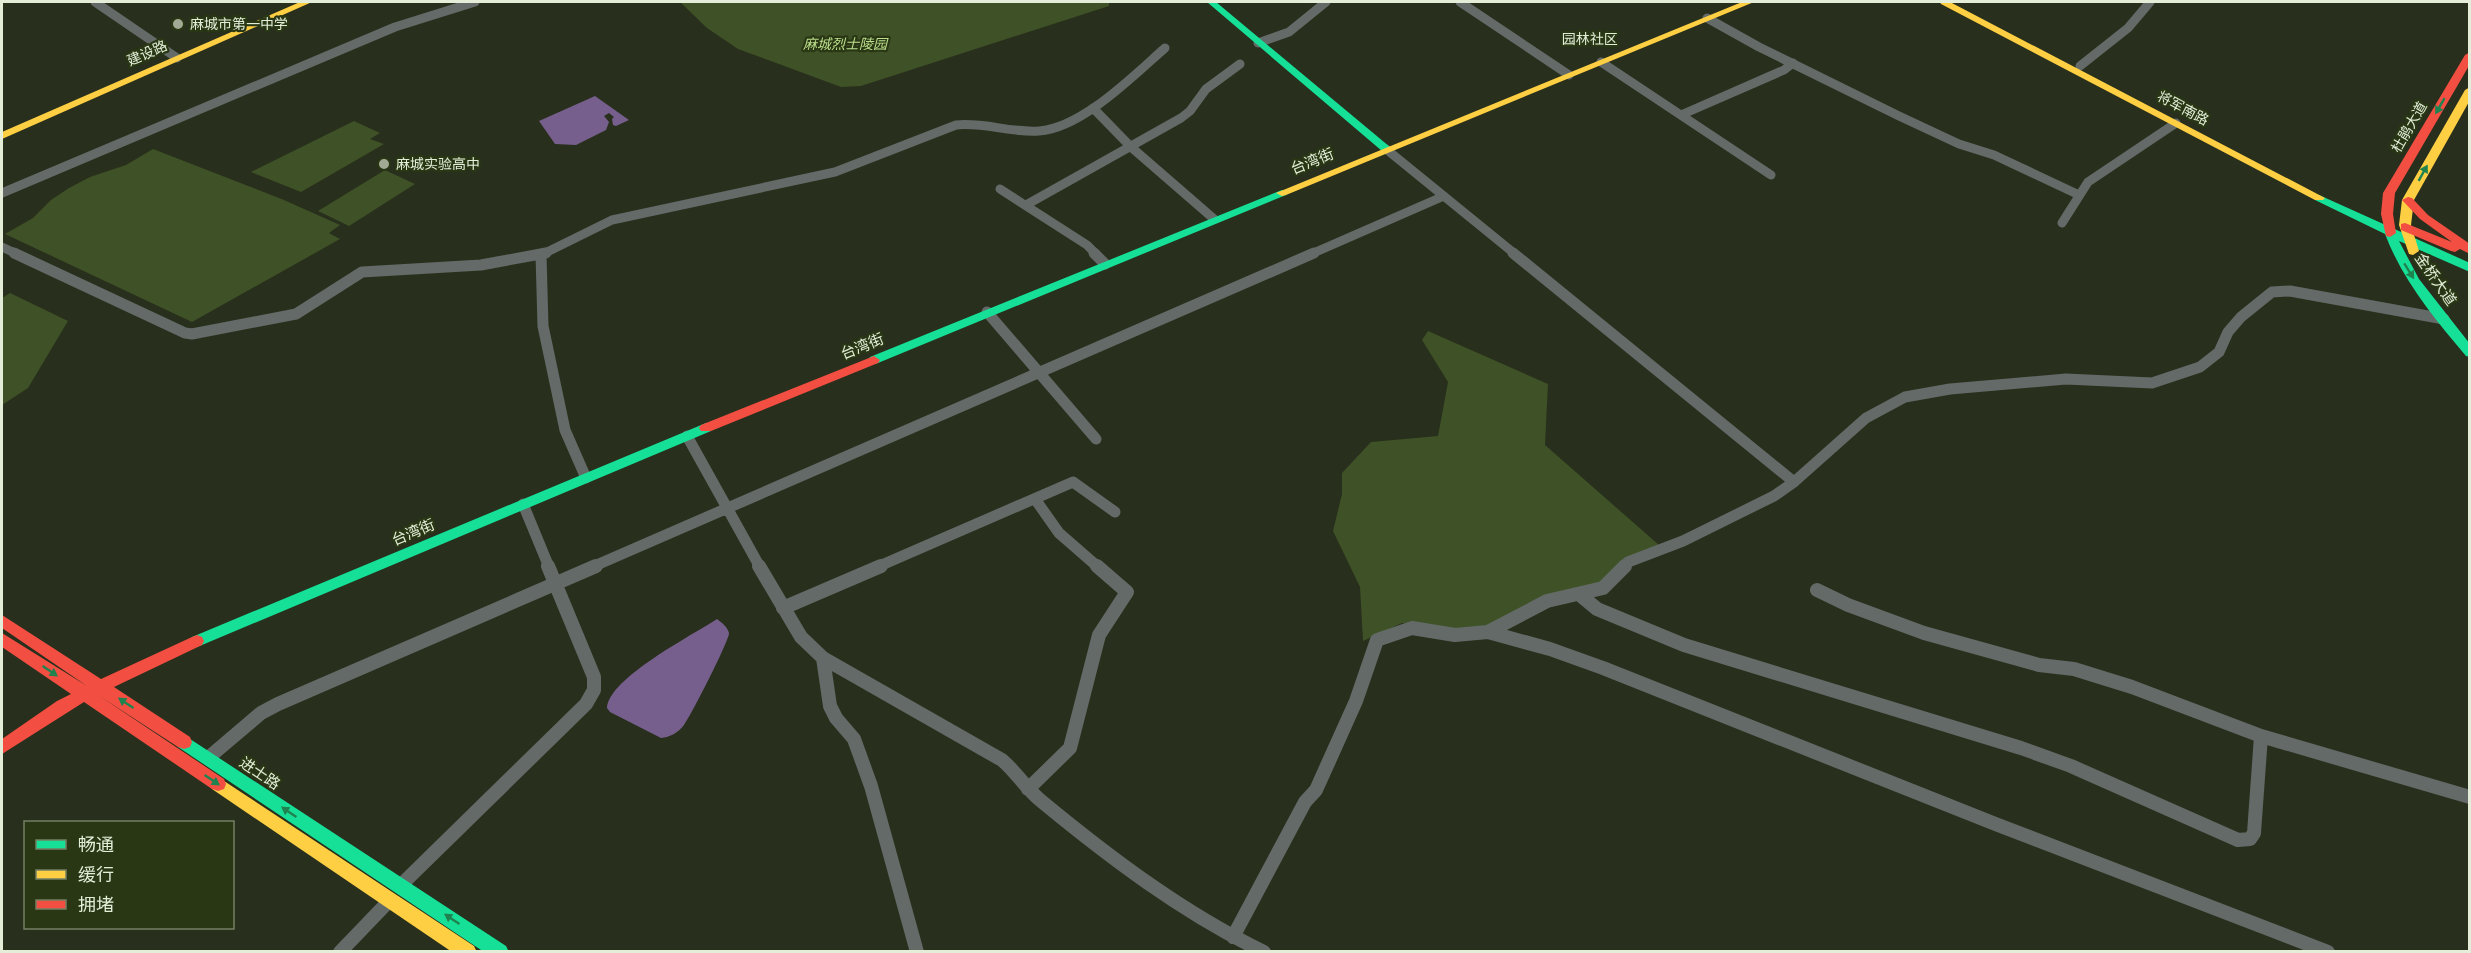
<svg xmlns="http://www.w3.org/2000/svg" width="2471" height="953" font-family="Lora,'Noto Sans SC',serif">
<rect width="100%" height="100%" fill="#282f1c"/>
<path fill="#3f5126" d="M 680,2 L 1109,2 L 1109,6 L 861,86 L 841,87 L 738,49 L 707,28 Z
M 354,121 L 380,133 L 370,139 L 384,144 L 301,192 L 251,172 Z
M 153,149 L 284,200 L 340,225 L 329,233 L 340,239 L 192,322 L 5,234 L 33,218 L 51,200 L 69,188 L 90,177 L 126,165 Z
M 385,170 L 415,184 L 349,226 L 318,211 Z
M 10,293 L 68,321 L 28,388 L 2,405 L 2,298 Z
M 1428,331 L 1548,384 L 1545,445 L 1659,545 L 1604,583 L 1487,628 L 1466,632 L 1402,623 L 1363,641 L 1360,587 L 1333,531 L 1342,494 L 1342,473 L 1371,442 L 1438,436 L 1448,382 L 1422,340 Z"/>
<path fill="#775f8d" d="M 595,96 L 629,120 L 616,126 L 613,125 L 612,119 L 614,117 L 609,113 L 604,116 L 609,122 L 606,130 L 576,145 L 555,144 L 539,121 Z
M 717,619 C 722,623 727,626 729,633 C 730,639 691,716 684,725 C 678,733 670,737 661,738 L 610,712 L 607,708 C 609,678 691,636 717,619 Z"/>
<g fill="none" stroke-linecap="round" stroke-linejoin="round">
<path stroke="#636a67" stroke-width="9" d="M 95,2 L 177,58
M 1460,2 L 1569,75
M 1707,18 L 1759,47 L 1899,116 L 1959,144 L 1994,155 L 2077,194
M 1258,43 L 1289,32 L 1326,2
M 1601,62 L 1771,175
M 2080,66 L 2128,28 L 2150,2
M 1093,108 L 1131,147 L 1214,219
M 1681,115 L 1784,70 L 1793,63
M 1386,149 L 1515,254
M 1000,189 L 1087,245 L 1096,254
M 2,193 L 395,27 L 475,2
M 1026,205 L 1181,118 L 1190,111 L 1206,89 L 1240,64
M 2062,223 L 2088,182 L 2176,123
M 2,247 L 17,254
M 543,254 L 612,220 L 835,172 L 956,125 C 984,122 1011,133 1039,131 C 1082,128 1133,76 1165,48
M 1311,254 L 1444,196"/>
<path stroke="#636a67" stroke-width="11" d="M 14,253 L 185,333 L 192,334 L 296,314 L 362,272 L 481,265 L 546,253
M 1094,253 L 1105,264
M 1513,253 L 1794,482
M 541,255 L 543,326 L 565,430 L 586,478
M 987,312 L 1096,439
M 687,436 L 760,567
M 1035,499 L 1059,533 L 1098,567
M 523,504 L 549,567
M 592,567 L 1314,253
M 877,567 L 1073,482 L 1115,512
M 1623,567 L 1628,562 L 1683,541 L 1774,496 L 1794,482 L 1866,418 L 1905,397 L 1950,389 L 2066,379 L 2152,383 L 2200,367 L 2219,352 L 2228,332 L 2241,317 L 2272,292 L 2290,291 L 2444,319"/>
<path stroke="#636a67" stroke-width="14" d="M 759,566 L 801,637 L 823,658 L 1002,760 C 1016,772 1026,788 1040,800 C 1109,857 1183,913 1264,952
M 1817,590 L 1848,605 L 1924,633 L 2039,665 L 2074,669 L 2132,687 L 2261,736 L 2470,797
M 1579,594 L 1597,609 L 1684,645 L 2021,748 L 2071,766 L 2238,840 L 2250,839 L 2254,833 L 2261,736
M 783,608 L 881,566
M 1488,632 L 1550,649 L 1603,668 L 1998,825 L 2328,952
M 823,658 L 830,706 L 836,718 L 854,739 L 871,786 L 917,952
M 208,758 L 261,713 L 278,704 L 596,566
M 1028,789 L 1070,748 L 1099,635 L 1127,592 L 1097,566
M 400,886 L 586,704 L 594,690 L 594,677 L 548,566
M 1233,937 L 1305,802 L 1316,790 L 1356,701 L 1377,640 L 1412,628 L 1455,635 L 1488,632 L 1547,601 L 1603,588 L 1625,566
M 340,952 L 390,900"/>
<path fill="#16e098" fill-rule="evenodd" d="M 1207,2 L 1216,2 L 1390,147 L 1390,151 L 1382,151 Z
M 1282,190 L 1288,193 L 1286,195 L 878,363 L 874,364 L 868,360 L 870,357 Z
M 2319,195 L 2470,263 L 2470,272 L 2399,241 L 2419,279 L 2470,344 L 2470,357 L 2466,356 C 2434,318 2403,281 2385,234 L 2315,200 L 2315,196 Z
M 706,423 L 711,425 L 713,428 L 711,431 L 202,645 L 197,647 L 192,645 L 190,641 L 192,637 Z
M 184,735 L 506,946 L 509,952 L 484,952 L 178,747 L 176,742 L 178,737 Z"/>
<path fill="#ffcf43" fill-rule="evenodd" d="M 300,2 L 312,2 L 2,139 L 2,132 Z
M 1742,2 L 1754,2 L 1286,195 L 1282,196 L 1276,193 Z
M 1940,2 L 1950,2 L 2325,198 L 2323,200 L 2315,200 L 1941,4 Z
M 2470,87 L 2470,100 L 2414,200 L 2411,225 L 2419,251 L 2413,255 L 2409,254 L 2399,225 L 2402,200 L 2465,90 Z
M 218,777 L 474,946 L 477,952 L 452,952 L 212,789 L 210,784 L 212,779 Z"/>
<path fill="#f24e42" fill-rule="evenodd" d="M 2470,52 L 2470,64 L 2395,193 L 2393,214 L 2396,233 L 2390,237 L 2386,236 L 2381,214 L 2383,193 L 2465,55 Z
M 2408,197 L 2412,198 L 2428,215 L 2470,244 L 2470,254 L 2460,249 L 2455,252 L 2451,251 L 2401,230 L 2401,224 L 2405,223 L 2452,242 L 2420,219 L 2402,200 Z
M 874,356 L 880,360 L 878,363 L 711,431 L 701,431 L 699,428 L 701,425 Z
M 2,615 L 101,679 L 192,637 L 197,635 L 202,637 L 204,641 L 202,645 L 114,687 L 190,737 L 192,742 L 190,747 L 184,749 L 178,747 L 98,695 L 224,779 L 226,784 L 224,789 L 218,791 L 212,789 L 84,702 L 2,754 L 2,739 L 57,701 L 71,694 L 2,647 L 2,633 L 87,686 L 2,628 Z"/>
</g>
<defs><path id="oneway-solid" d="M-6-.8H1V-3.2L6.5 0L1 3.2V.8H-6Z" transform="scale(1.5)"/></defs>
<g fill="#20834f">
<use href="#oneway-solid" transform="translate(2440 106) rotate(120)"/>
<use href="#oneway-solid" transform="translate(2423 173) rotate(-61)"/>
<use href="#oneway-solid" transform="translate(2409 271) rotate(58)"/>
<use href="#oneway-solid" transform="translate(50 671) rotate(34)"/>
<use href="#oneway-solid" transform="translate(126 703) rotate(-146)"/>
<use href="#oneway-solid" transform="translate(212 780) rotate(34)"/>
<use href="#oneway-solid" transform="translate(289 812) rotate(-146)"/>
<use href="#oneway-solid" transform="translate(452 919) rotate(-146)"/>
</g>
<g fill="#a2aa96" stroke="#293714" stroke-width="2">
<circle cx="178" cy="24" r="6"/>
<circle cx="384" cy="164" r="6"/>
</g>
<g text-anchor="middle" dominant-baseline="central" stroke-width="4.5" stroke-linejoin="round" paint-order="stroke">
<g font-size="14" fill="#e3edd8" stroke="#293714" text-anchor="start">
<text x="190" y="24">麻城市第一中学</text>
<text x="396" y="164">麻城实验高中</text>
</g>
<g font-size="14" fill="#e3edd8" stroke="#293714">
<text x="1590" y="39">园林社区</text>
</g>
<g font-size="14" font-style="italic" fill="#bcdf8c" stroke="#293714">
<text x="845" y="44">麻城烈士陵园</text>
</g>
<g font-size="14" fill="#e3edd8" stroke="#293714">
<text transform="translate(147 53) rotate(-24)">建设路</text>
<text transform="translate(2183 108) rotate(28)">将军南路</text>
<text transform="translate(2409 127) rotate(-60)">杜鹃大道</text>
</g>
<g font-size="15" fill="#e3edd8" stroke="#293714">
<text transform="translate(1312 161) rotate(-22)">台湾街</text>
<text transform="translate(2436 279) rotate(55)">金桥大道</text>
<text transform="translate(862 346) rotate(-22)">台湾街</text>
<text transform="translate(413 532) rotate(-23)">台湾街</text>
<text transform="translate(260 773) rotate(34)">进士路</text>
</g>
</g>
<rect width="2471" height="953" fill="none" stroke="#e3edd8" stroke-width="6"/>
<rect x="24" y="821" width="210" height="108" fill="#293714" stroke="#738062" stroke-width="1.5"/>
<rect x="36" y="840" width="30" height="9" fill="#16e098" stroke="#738062" stroke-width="1.5"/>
<text x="78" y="851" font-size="18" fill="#e3edd8">畅通</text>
<rect x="36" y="870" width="30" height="9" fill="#ffcf43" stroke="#738062" stroke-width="1.5"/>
<text x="78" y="881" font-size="18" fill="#e3edd8">缓行</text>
<rect x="36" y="900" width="30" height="9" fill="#f24e42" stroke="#738062" stroke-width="1.5"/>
<text x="78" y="911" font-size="18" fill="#e3edd8">拥堵</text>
</svg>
